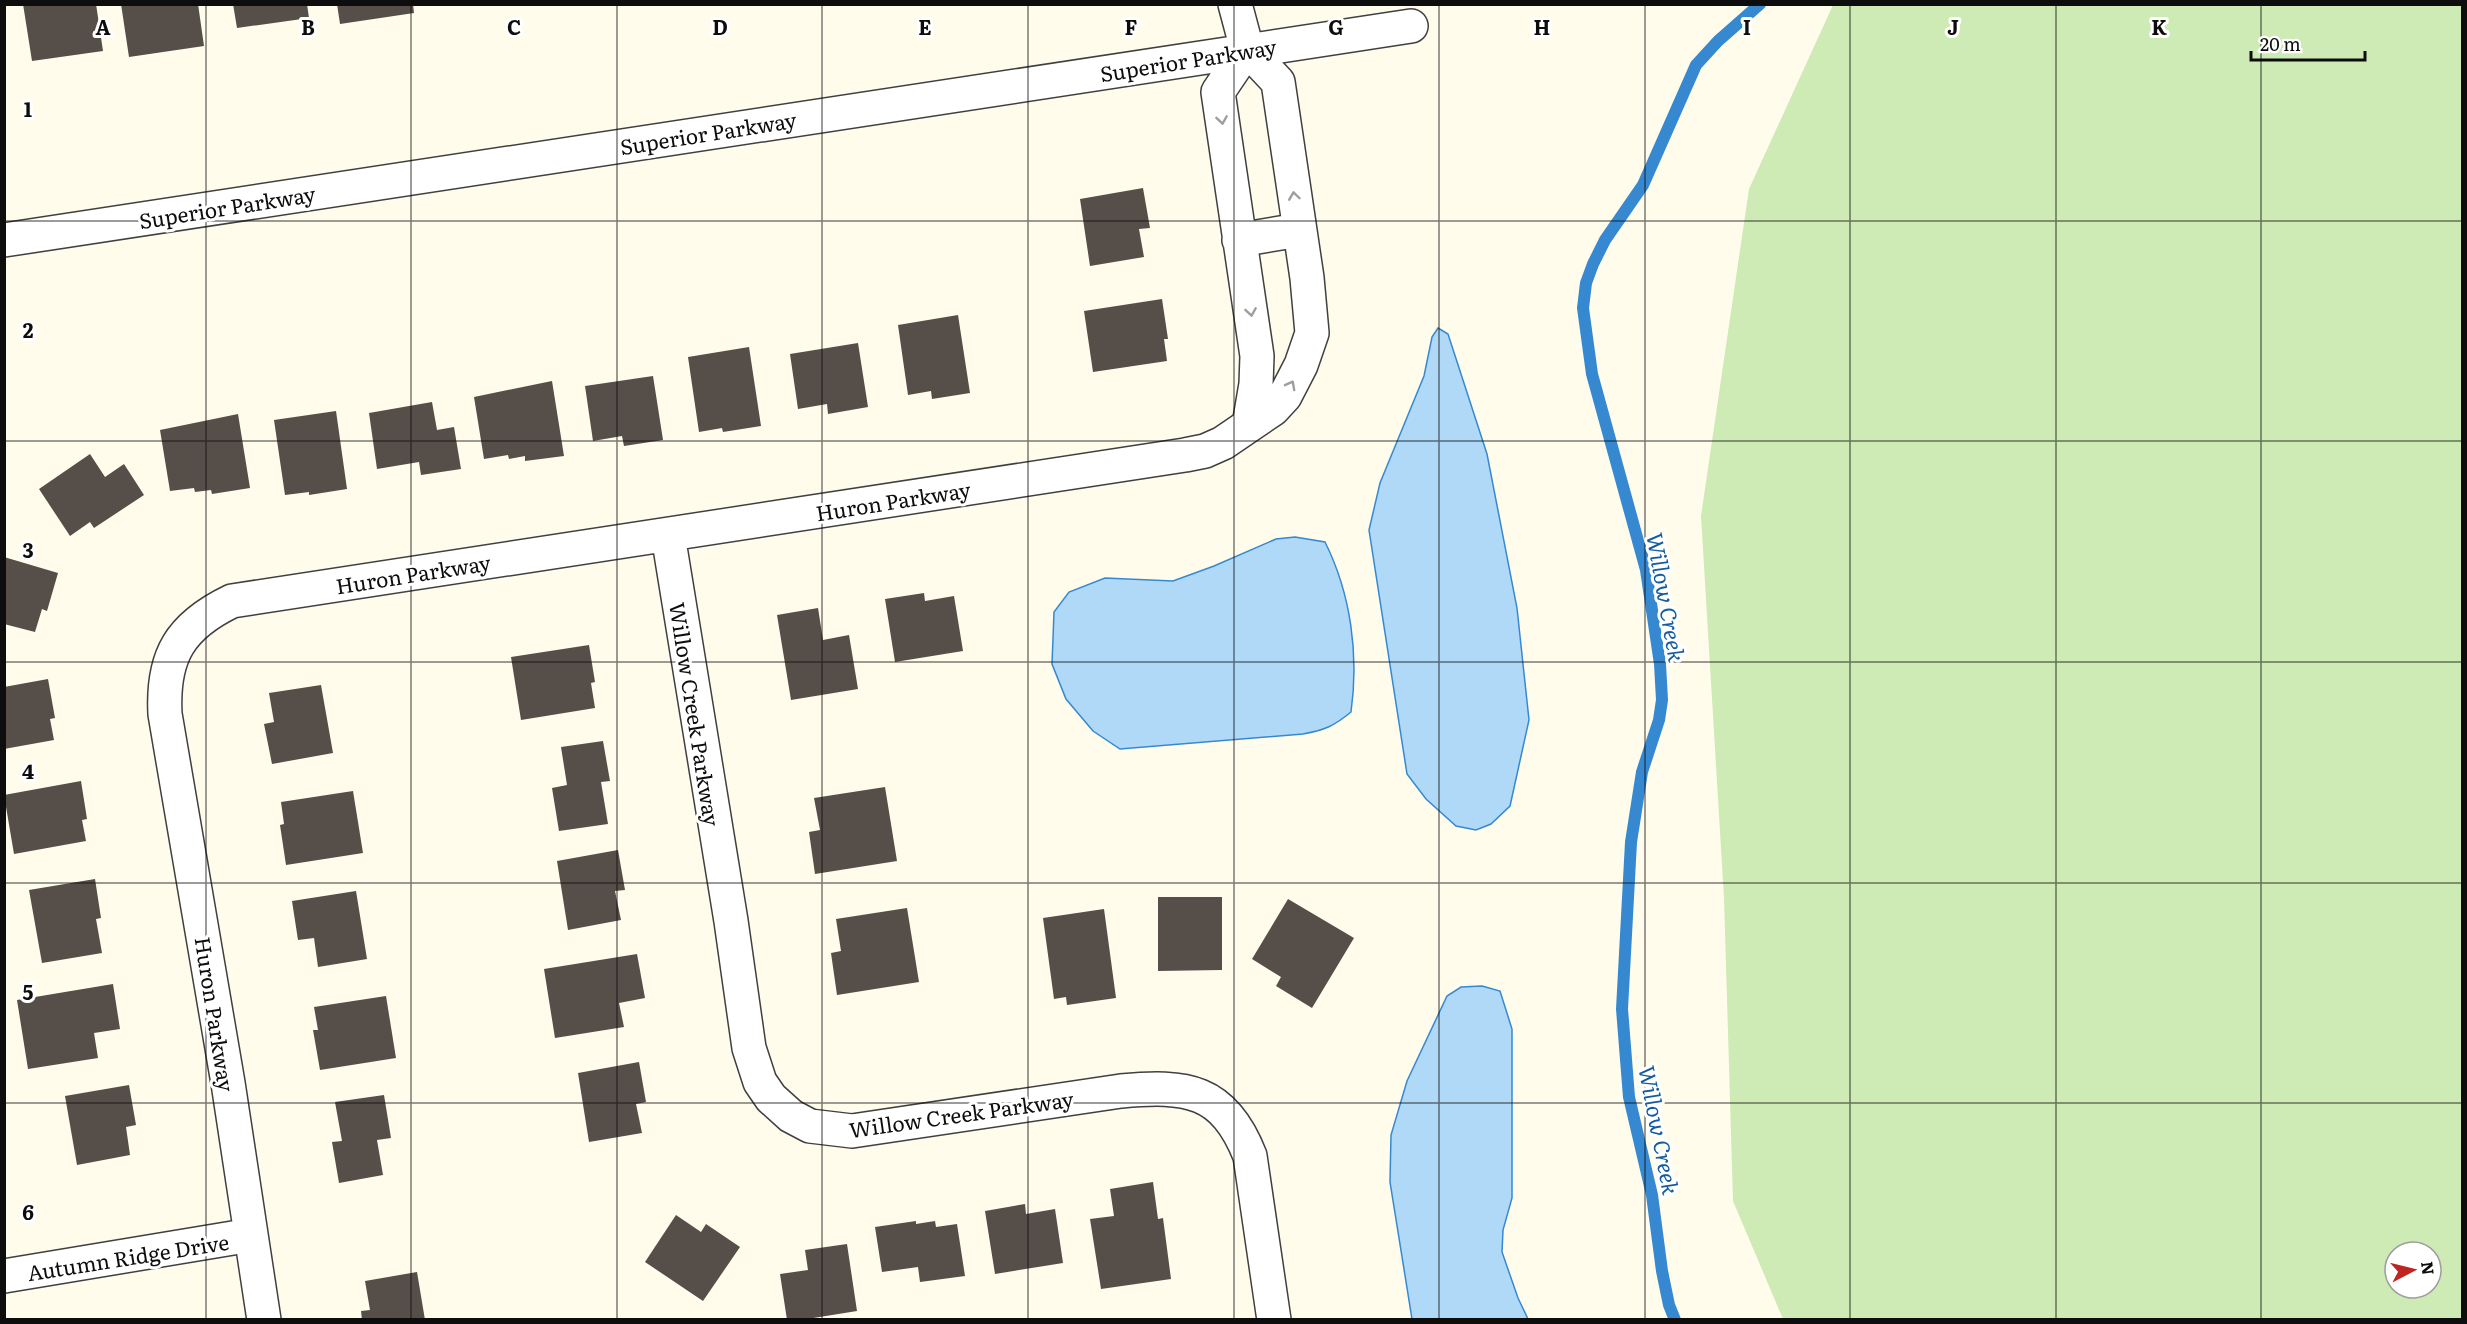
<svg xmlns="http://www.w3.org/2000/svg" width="2467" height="1324" font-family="Literata,serif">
<rect width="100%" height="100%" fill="#fffcec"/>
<path fill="#ceeab5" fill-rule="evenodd" d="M 1833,5 L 2462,5 L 2462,1319 L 1783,1319 L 1733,1201 L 1724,898 L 1701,516 L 1749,189 ZM 2395,1252 L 2431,1252 L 2431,1288 L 2395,1288 Z"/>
<path fill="#b0d8f7" stroke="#3689d0" stroke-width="1.5" d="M 1438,328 L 1448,334 L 1487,454 L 1517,608 L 1529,720 L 1510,806 L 1491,824 L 1476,830 L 1456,826 L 1426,799 L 1407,774 L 1369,530 L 1380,483 L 1424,376 L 1432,337 Z
M 1295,537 L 1325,542 C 1351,594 1359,655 1351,712 C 1334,726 1325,730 1303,734 L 1120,749 L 1093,731 L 1066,699 L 1052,664 L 1054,612 L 1069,592 L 1105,578 L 1173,581 L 1214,566 L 1276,539 Z
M 1482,986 L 1500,991 L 1512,1029 L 1512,1198 L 1503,1230 L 1502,1252 L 1518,1298 L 1528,1319 L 1412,1319 L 1390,1182 L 1391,1135 L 1407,1081 L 1447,996 L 1461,987 Z"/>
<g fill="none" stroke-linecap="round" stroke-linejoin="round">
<path stroke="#3689d0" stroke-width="12" d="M 1675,1320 L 1669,1305 L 1662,1271 L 1652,1195 L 1629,1097 L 1622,1009 L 1631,842 L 1642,772 L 1659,720 L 1662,700 L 1660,664 L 1646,570 L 1592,374 L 1583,308 L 1586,283 L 1593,264 L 1605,240 L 1643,185 L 1696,65 L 1718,41 L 1760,4"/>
</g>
<path fill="#554e49" d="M 23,4 L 96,4 L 103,51 L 32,61 Z
M 121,4 L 198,4 L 204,46 L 129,57 Z
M 233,4 L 307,4 L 309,18 L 237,28 Z
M 337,4 L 413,4 L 414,13 L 340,24 Z
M 1143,188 L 1150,228 L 1139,229 L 1144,257 L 1090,266 L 1080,199 Z
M 1162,299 L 1168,339 L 1164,339 L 1167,361 L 1093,372 L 1084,311 Z
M 958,315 L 970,393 L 932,399 L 931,391 L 908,395 L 898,325 Z
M 858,343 L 868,407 L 828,414 L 827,404 L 798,409 L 790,354 Z
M 749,347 L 761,426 L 723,432 L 722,428 L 699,432 L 688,357 Z
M 653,376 L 663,440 L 624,446 L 622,436 L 593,441 L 585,386 Z
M 552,381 L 564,456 L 525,461 L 525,456 L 509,459 L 508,455 L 484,459 L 474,397 Z
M 432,402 L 437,430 L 454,427 L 461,469 L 421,475 L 419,462 L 377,469 L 369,413 Z
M 336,411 L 347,489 L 309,495 L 309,492 L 285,495 L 274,420 Z
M 238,414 L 250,488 L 212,494 L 211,490 L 195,492 L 194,488 L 170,491 L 160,430 Z
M 90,454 L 105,477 L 124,464 L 144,495 L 94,528 L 90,522 L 70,536 L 39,489 Z
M 4,557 L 58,573 L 47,611 L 42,609 L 35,632 L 4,624 Z
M 924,593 L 925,601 L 954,596 L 963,651 L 895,662 L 885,599 Z
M 818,608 L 823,640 L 849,635 L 858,689 L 791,700 L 777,615 Z
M 589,645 L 595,682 L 591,683 L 595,708 L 521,720 L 511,657 Z
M 48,679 L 55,718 L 50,719 L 54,740 L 4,749 L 4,687 Z
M 321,685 L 333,753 L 272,764 L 264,724 L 274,722 L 269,693 Z
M 603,741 L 610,781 L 601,782 L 608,824 L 559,831 L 552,788 L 567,785 L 561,747 Z
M 81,781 L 87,819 L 82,820 L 86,841 L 14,854 L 4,795 Z
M 885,787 L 897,861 L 815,874 L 809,832 L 820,830 L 814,798 Z
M 353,791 L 363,853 L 286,865 L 280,825 L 284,824 L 281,802 Z
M 618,850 L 625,890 L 615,891 L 621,920 L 568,930 L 557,861 Z
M 95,879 L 101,918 L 96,919 L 102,953 L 42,963 L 29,890 Z
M 356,891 L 367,959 L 318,967 L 314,938 L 298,940 L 292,901 Z
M 1158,897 L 1222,897 L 1222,970 L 1158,971 Z
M 1288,899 L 1354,938 L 1312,1008 L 1276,986 L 1281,977 L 1252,959 Z
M 907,908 L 919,982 L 837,995 L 831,953 L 841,951 L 836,919 Z
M 1104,909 L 1116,998 L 1067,1005 L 1066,997 L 1054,999 L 1043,918 Z
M 637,954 L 645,998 L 619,1003 L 624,1027 L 555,1038 L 544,969 Z
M 113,984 L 120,1029 L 94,1033 L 98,1058 L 28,1069 L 17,1000 Z
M 386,996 L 396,1058 L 320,1070 L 313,1030 L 318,1030 L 314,1007 Z
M 639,1062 L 646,1102 L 636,1104 L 642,1133 L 589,1142 L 578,1073 Z
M 129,1085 L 136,1125 L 126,1127 L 130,1155 L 77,1165 L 65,1096 Z
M 384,1095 L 391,1138 L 377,1140 L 383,1175 L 339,1183 L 332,1142 L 342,1141 L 335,1102 Z
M 1153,1182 L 1158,1219 L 1163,1218 L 1171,1279 L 1101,1289 L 1090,1219 L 1114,1216 L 1110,1189 Z
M 1025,1204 L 1026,1214 L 1055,1209 L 1063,1263 L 995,1274 L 985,1211 Z
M 676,1215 L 701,1232 L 706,1224 L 740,1247 L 703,1301 L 645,1262 Z
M 916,1221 L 916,1224 L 935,1221 L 936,1227 L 957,1224 L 965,1276 L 920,1282 L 918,1267 L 882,1272 L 875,1227 Z
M 847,1244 L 857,1311 L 801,1320 L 787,1320 L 780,1274 L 808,1270 L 805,1250 Z
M 417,1272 L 425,1320 L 362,1320 L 361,1311 L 370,1310 L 365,1281 Z"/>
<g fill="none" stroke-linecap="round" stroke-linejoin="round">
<defs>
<path id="minor" d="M 1247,49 L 1218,92 L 1257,356 L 1256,384 L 1249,425
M 4,240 L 1411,26
M 1239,240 L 1299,230
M 668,535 L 731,921 L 749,1048 L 760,1082 L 771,1098 L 791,1116 L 810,1126 L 852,1131 L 1121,1091 C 1186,1085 1224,1089 1250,1156 L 1274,1320
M 4,1276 L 251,1235
M 264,1320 L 228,1083 L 165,714 C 162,656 180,626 232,601 L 1185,455 L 1205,451 L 1223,443 L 1273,409 L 1285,396 L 1301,365 L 1312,333 L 1307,278 L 1278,82 L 1247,49 L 1235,4"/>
</defs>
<use href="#minor" stroke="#404040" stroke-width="36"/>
<use href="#minor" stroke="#fff" stroke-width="33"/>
</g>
<defs><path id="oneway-chevron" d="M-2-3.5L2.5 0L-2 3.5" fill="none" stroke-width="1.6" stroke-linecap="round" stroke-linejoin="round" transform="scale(1.5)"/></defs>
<g stroke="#9e9e9e">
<use href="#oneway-chevron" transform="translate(1222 120) rotate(81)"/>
<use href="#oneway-chevron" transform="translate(1294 196) rotate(-98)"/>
<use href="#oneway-chevron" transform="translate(1251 312) rotate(81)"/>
<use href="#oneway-chevron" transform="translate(1291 385) rotate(-62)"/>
</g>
<path fill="none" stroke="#0d0d0d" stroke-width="1.5" stroke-opacity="0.55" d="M 206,4 L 206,1320M 411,4 L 411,1320M 617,4 L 617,1320M 822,4 L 822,1320M 1028,4 L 1028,1320M 1234,4 L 1234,1320M 1439,4 L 1439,1320M 1645,4 L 1645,1320M 1850,4 L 1850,1320M 2056,4 L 2056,1320M 2261,4 L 2261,1320M 4,221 L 2462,221M 4,441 L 2462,441M 4,662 L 2462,662M 4,883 L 2462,883M 4,1103 L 2462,1103"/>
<g text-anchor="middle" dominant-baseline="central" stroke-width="6" stroke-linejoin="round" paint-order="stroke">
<g font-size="21" fill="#0d0d0d" stroke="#fff">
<text transform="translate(1188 59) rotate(-9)">Superior Parkway</text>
<text transform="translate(708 132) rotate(-9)">Superior Parkway</text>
<text transform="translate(227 206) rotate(-9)">Superior Parkway</text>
<text transform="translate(893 500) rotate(-9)">Huron Parkway</text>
<text transform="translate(413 573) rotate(-9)">Huron Parkway</text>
<text transform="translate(696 714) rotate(81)">Willow Creek Parkway</text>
<text transform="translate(216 1014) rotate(81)">Huron Parkway</text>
<text transform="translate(961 1113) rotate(-8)">Willow Creek Parkway</text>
<text transform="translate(128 1256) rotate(-9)">Autumn Ridge Drive</text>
</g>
<g font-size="22" font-style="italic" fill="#145ba0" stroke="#fff">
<text transform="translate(1667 597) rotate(80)">Willow Creek</text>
<text transform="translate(1660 1130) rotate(79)">Willow Creek</text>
</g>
</g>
<g font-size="20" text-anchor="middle" font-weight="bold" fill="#0d0d0d" stroke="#fff" stroke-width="6" stroke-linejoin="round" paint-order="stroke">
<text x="103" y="35">A</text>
<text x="308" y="35">B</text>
<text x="514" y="35">C</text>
<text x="720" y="35">D</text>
<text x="925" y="35">E</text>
<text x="1131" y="35">F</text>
<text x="1336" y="35">G</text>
<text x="1542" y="35">H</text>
<text x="1747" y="35">I</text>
<text x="1953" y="35">J</text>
<text x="2159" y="35">K</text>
<text x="28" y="117">1</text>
<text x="28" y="338">2</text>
<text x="28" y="558">3</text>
<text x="28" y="779">4</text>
<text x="28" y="1000">5</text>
<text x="28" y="1220">6</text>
</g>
<rect width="2467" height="1324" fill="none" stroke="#0d0d0d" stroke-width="12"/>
<g transform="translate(2413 1270) rotate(83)"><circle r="28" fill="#ffffff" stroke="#9e9e9e" stroke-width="1.5"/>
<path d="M0-4.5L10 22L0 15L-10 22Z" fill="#bf2422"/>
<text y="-9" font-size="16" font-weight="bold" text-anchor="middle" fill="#0d0d0d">N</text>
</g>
<path d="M2251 51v9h114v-9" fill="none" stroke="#0d0d0d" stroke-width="3"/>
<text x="2260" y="51" font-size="18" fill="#0d0d0d" stroke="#ffffff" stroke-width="4.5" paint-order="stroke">20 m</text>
</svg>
